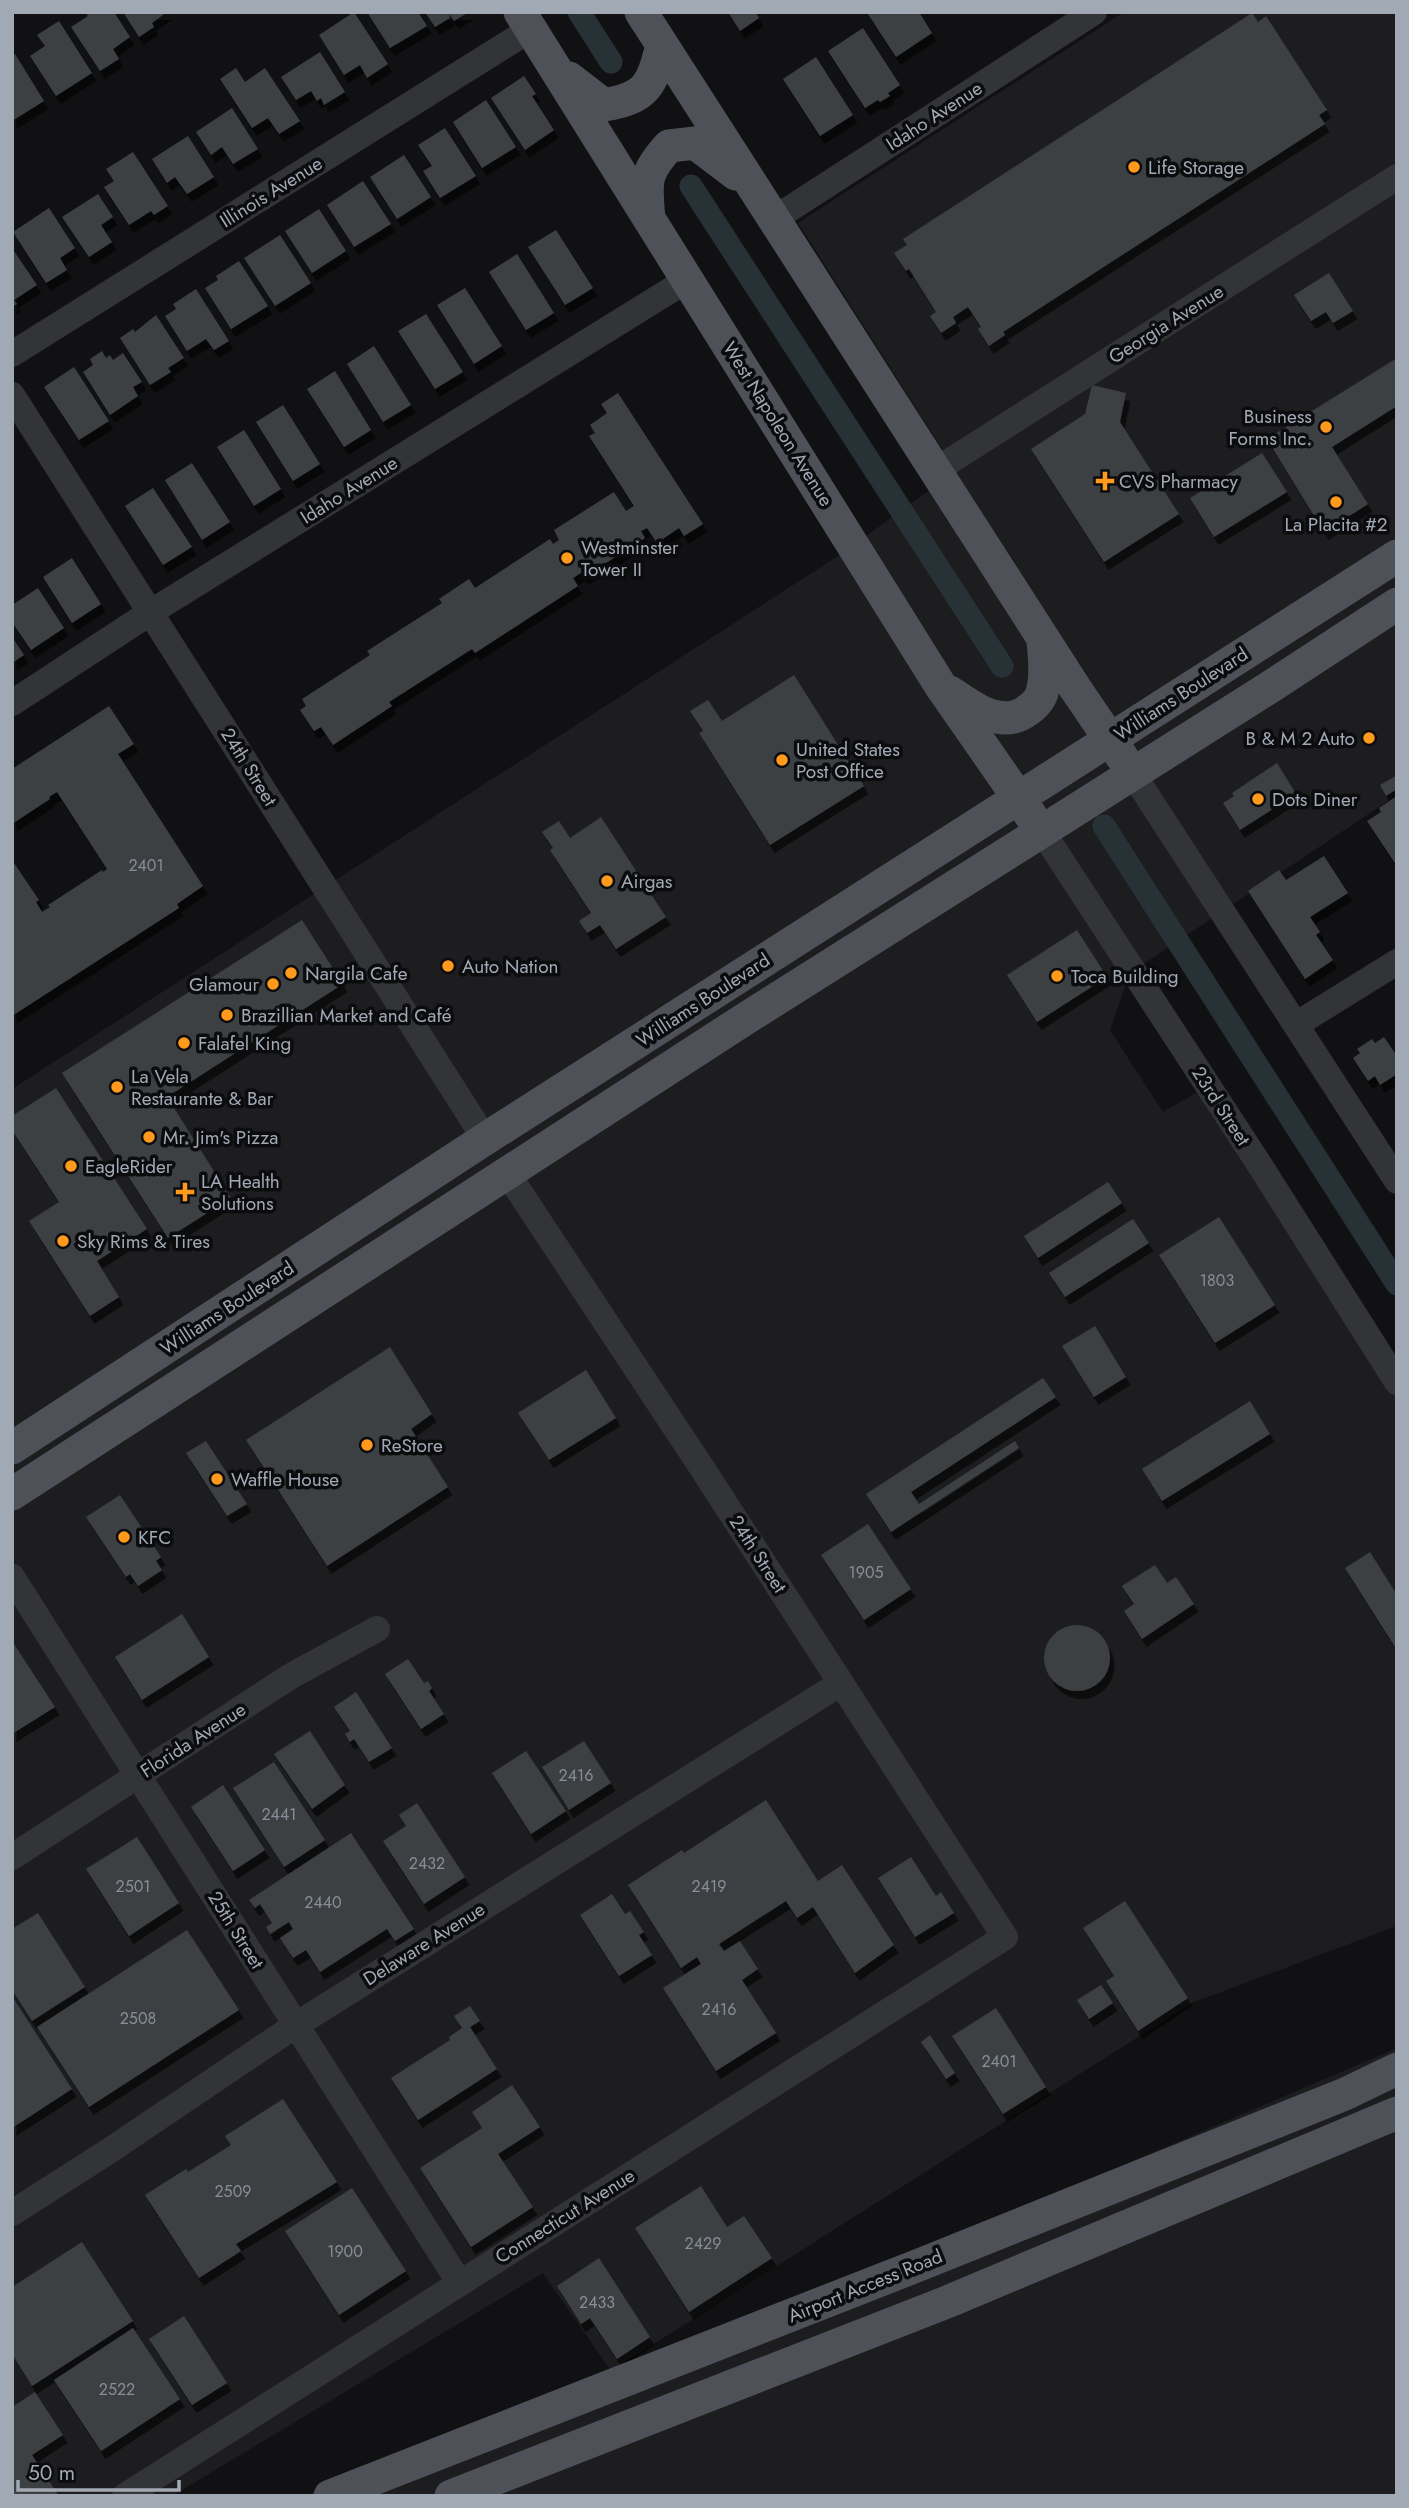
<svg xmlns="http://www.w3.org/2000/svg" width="1409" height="2508" font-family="Jost,sans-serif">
<defs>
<filter id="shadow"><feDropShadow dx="4.5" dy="8" stdDeviation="0" flood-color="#0009"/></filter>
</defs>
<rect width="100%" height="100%" fill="#111113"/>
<path fill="#1d1d20" d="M 1124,12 L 1397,12 L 1397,795 L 1130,973 L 1110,1030 L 1163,1112 L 1201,1090 L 1397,1398 L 1397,1926 L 1192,2003 L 611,2371 L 543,2273 L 172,2496 L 12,2496 L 12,1089 L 841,554 L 956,471 L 798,223 Z
M 1397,2048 L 1397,2496 L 304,2496 L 985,2224 Z"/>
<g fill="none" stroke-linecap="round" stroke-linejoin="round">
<path stroke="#273237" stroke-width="23" d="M 579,12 L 611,62
M 691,186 L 1002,666
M 1104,826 L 1397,1284"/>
</g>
<path fill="#3d3f43" filter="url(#shadow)" d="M 85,12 L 114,12 L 130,37 L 113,49 L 119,59 L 100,71 L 71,27 L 88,16 Z
M 123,12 L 167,12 L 152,23 L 154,27 L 139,37 Z
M 354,12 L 388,64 L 367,78 L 360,65 L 344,75 L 319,35 Z
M 367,12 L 418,12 L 427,26 L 390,48 Z
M 425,12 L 469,12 L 454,21 L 449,14 L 450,18 L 435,27 Z
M 728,12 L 755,12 L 759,18 L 740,31 Z
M 870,12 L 919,12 L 932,33 L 896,57 L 868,14 Z
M 1252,13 L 1258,22 L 1266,16 L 1327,110 L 1319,115 L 1325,124 L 1003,332 L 1005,335 L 989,346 L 978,329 L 981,327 L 968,307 L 953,317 L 956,323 L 941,333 L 930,316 L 936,312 L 909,269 L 906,271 L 894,253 L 907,245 L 903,239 Z
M 59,21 L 92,73 L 56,96 L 30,56 L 45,46 L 37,35 Z
M 863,28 L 900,85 L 888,93 L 890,96 L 880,102 L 878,100 L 865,108 L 828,51 Z
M 320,52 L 345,92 L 324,105 L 321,98 L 317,101 L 311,91 L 296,100 L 281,77 Z
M 15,54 L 44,101 L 12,121 L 12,56 Z
M 816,57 L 853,115 L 820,136 L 783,79 Z
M 236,68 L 245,82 L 265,68 L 300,121 L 279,134 L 268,118 L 252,128 L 220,79 Z
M 524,76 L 536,94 L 532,96 L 554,130 L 525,150 L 491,98 Z
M 486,100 L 516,147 L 482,168 L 453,122 Z
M 232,108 L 258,149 L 233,164 L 222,147 L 211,155 L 196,132 Z
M 445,128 L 476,176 L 440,198 L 423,171 L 432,166 L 418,145 Z
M 188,136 L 214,177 L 187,194 L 175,177 L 167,183 L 152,159 Z
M 133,152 L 168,206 L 154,215 L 151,211 L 129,225 L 104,187 L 114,181 L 106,169 Z
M 404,155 L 431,197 L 397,219 L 370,177 Z
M 363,181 L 391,224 L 354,247 L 327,205 Z
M 98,194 L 113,217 L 101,225 L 112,242 L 89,257 L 62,217 Z
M 49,208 L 75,248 L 60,258 L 67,270 L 46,283 L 13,232 Z
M 319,209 L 346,251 L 312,273 L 285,231 Z
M 556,230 L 593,288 L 565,305 L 528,247 Z
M 280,235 L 311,283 L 275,306 L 244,258 Z
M 12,248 L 37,285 L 14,300 L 17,304 L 12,307 Z
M 517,254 L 554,313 L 526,330 L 489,272 Z
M 239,261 L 268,306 L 231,329 L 205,288 L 218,280 L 216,276 Z
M 1329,273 L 1353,311 L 1333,323 L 1326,312 L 1311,321 L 1294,295 Z
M 465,288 L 502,346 L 474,364 L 437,305 Z
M 196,289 L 229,341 L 214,350 L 206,339 L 187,351 L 165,316 L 176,309 L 173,304 Z
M 426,314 L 463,372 L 435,389 L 398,331 Z
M 156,315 L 184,358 L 168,368 L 171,372 L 150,385 L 120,338 L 133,329 L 135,332 Z
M 374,346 L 411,405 L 383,422 L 347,364 Z
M 102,351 L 106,358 L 110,355 L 113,360 L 123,353 L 142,382 L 133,387 L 138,396 L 110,415 L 83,372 L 93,365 L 90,359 Z
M 1397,358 L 1397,406 L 1332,447 L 1368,504 L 1324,532 L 1267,439 Z
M 74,367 L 109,421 L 79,440 L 44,387 Z
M 335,371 L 371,430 L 344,447 L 307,389 Z
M 1092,385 L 1126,393 L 1120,422 L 1179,514 L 1104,562 L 1031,449 L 1085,414 Z
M 618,393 L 703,524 L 684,536 L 679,528 L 657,543 L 647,528 L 641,531 L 645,538 L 584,577 L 581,573 L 573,578 L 578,586 L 475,653 L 472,649 L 389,702 L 392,706 L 333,745 L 321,727 L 314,731 L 300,710 L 306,706 L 302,699 L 370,655 L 367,651 L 442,603 L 439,599 L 469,579 L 475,588 L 550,539 L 553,544 L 559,540 L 554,530 L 614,492 L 626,511 L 634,506 L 589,436 L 595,433 L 590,425 L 607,413 L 601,404 Z
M 283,405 L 320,464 L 293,481 L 256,422 Z
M 244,430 L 281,489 L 254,506 L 217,447 Z
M 1262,453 L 1287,492 L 1214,537 L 1190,498 Z
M 192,463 L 230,522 L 202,540 L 165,480 Z
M 153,488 L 192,547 L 163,565 L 125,506 Z
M 72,558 L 101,604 L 72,623 L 43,577 Z
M 38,588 L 64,628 L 31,650 L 12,622 L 12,605 Z
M 12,637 L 24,655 L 12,663 Z
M 794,675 L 864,786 L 770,845 L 699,733 L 703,731 L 690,711 L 708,700 L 722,721 Z
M 109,706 L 134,744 L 118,754 L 203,886 L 177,904 L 179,908 L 12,1016 L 12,860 L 39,900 L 36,902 L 42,912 L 50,907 L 48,905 L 102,870 L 103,872 L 107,869 L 57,792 L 49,797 L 50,799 L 12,824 L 12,769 Z
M 1277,763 L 1296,794 L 1240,830 L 1223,803 L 1234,796 L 1232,793 Z
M 1397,775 L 1397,789 L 1386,796 L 1380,785 Z
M 1397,796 L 1397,866 L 1367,821 L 1381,812 L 1379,808 Z
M 601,817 L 666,917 L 616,949 L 600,925 L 587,933 L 579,921 L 591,913 L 550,850 L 553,848 L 542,832 L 559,821 L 570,838 Z
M 1324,856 L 1348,893 L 1310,917 L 1320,932 L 1316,935 L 1333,960 L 1305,979 L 1248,891 L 1279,870 L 1286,880 Z
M 302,920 L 343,984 L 167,1097 L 231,1198 L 168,1238 L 62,1073 Z
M 1077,930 L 1107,977 L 1037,1022 L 1007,975 Z
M 1384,1037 L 1397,1056 L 1397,1074 L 1380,1085 L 1375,1076 L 1368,1081 L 1353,1058 L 1360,1053 L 1357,1049 L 1372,1039 L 1375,1043 Z
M 56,1088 L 147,1229 L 97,1261 L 119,1297 L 90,1316 L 29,1221 L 59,1202 L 12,1130 L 12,1116 Z
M 1108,1182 L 1122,1203 L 1038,1258 L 1024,1236 Z
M 1219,1217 L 1275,1305 L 1215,1343 L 1159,1255 Z
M 1133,1219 L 1149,1243 L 1065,1297 L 1049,1273 Z
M 1095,1326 L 1126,1377 L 1094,1397 L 1062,1346 Z
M 390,1347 L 432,1414 L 411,1429 L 448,1487 L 327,1566 L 246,1440 Z
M 586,1370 L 616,1418 L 549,1460 L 518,1413 Z
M 1043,1378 L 1056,1397 L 911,1492 L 919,1504 L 1015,1441 L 1019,1448 L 891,1532 L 866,1494 Z
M 1250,1401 L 1270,1434 L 1162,1501 L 1142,1469 Z
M 206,1441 L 247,1504 L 227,1516 L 186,1453 Z
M 120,1495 L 161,1557 L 156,1561 L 162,1570 L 138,1586 L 130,1574 L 126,1577 L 86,1517 Z
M 868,1524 L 911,1589 L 864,1620 L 821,1555 Z
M 1370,1552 L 1397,1595 L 1397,1650 L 1345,1568 Z
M 1155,1565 L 1167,1583 L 1176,1577 L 1194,1604 L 1142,1639 L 1124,1611 L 1134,1604 L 1122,1586 Z
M 182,1614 L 209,1657 L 142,1700 L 115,1657 Z
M1044 1658a33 33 0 1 1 66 0a33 33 0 1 1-66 0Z
M 12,1641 L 55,1707 L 12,1734 Z
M 408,1659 L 424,1683 L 428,1681 L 432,1688 L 429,1691 L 444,1714 L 421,1729 L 385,1674 Z
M 356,1692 L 392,1748 L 369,1762 L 354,1739 L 350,1742 L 345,1734 L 350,1731 L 334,1707 Z
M 310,1731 L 345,1785 L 312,1809 L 274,1754 Z
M 584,1741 L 611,1783 L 569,1810 L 542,1767 Z
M 526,1751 L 566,1811 L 531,1834 L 492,1773 Z
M 274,1762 L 325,1840 L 284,1867 L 233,1788 Z
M 223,1785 L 265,1850 L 233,1871 L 191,1807 Z
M 766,1800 L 818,1881 L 842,1865 L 894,1945 L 855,1973 L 813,1907 L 797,1918 L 786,1901 L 719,1944 L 724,1951 L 740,1941 L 758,1969 L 742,1980 L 776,2033 L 716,2071 L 663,1988 L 701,1964 L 697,1957 L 681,1968 L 628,1885 L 682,1850 L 684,1853 Z
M 417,1803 L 465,1877 L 424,1904 L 383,1841 L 406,1826 L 399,1815 Z
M 351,1833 L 414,1929 L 395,1941 L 387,1929 L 320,1972 L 306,1950 L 293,1958 L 280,1938 L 293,1929 L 289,1922 L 270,1934 L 266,1927 L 272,1923 L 260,1904 L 255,1908 L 249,1900 Z
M 137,1837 L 179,1903 L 129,1936 L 86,1869 Z
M 911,1857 L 936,1896 L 941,1892 L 954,1913 L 915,1937 L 878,1878 Z
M 612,1894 L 625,1914 L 630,1911 L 644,1932 L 639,1935 L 652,1955 L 619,1976 L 580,1915 Z
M 1125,1901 L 1188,1998 L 1138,2031 L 1106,1981 L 1114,1976 L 1083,1928 Z
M 38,1913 L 85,1987 L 32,2021 L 12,1990 L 12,1929 Z
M 187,1930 L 239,2010 L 89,2107 L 37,2027 Z
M 1101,1985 L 1113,2003 L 1089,2019 L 1077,2000 Z
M 12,1996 L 72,2089 L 12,2128 Z
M 470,2006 L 480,2021 L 470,2027 L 497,2069 L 418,2120 L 391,2078 L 450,2040 L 449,2037 L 462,2028 L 454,2016 Z
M 996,2008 L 1046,2087 L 1003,2114 L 952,2036 Z
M 930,2035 L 955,2073 L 946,2079 L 921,2042 Z
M 512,2085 L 540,2127 L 498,2154 L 533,2207 L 471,2247 L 420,2168 L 482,2128 L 472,2112 Z
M 283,2099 L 337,2182 L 236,2244 L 241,2251 L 199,2278 L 145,2195 L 186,2169 L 188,2172 L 231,2145 L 225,2136 Z
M 701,2186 L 727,2227 L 744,2216 L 772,2258 L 689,2312 L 635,2228 Z
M 352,2188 L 406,2271 L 339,2315 L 285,2231 Z
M 82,2242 L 133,2321 L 32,2386 L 12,2354 L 12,2287 Z
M 599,2258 L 650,2337 L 617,2359 L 590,2318 L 581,2324 L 557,2286 Z
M 184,2316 L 227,2383 L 192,2405 L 149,2339 Z
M 133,2328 L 180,2399 L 101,2451 L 54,2380 Z
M 35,2392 L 63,2435 L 32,2455 L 59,2496 L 12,2496 L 12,2407 Z"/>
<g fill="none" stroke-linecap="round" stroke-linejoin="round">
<path stroke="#323438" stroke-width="26" d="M 774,219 L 1094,12
M 12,354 L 531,29
M 12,395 L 485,1139
M 936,470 L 1397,177
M 12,703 L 151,612 L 687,280
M 1133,774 L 1397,1181
M 1042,831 L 1261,1167 L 1397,1382
M 1297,1024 L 1397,962
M 12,1577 L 459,2282
M 12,1857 L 291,1676 L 377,1629
M 12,2213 L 106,2153 L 296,2025 L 841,1683
M 125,2496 L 1005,1937 L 704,1471 L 507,1173"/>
<path stroke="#4e5157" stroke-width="33" d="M 520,12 L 940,685 L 1031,816
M 641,12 L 1075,688 L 1122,757
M 569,78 L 604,105 C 647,98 652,85 662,45
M 649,219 C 646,183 643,174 669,146 L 695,143 L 736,174
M 950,692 C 973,708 1002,730 1028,710 C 1035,705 1042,697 1043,688 C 1047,672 1044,656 1043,640
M 12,1448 L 485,1139 L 1397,556
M 12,1494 L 745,1019 L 1267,689 L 1397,604
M 330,2496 L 919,2265 L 1345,2094 L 1397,2069
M 451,2496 L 947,2302 L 1397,2113"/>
</g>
<g fill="#ff9a1d" stroke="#0c0c0e" stroke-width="2.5">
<circle cx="1134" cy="167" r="7"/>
<circle cx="1326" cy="427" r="7"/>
<path d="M1101.5 470.5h7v7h7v7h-7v7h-7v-7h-7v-7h7z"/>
<circle cx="1336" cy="502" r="7"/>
<circle cx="567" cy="558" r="7"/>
<circle cx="1369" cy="738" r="7"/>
<circle cx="782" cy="760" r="7"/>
<circle cx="1258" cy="799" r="7"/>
<circle cx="607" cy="881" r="7"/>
<circle cx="448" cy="966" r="7"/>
<circle cx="291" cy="973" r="7"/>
<circle cx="1057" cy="976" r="7"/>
<circle cx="273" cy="984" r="7"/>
<circle cx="227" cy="1015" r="7"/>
<circle cx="184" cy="1043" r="7"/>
<circle cx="117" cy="1087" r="7"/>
<circle cx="149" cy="1137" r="7"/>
<circle cx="71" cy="1166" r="7"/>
<path d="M181.5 1181.5h7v7h7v7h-7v7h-7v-7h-7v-7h7z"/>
<circle cx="63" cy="1241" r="7"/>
<circle cx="367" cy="1445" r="7"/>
<circle cx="217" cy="1479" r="7"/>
<circle cx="124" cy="1537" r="7"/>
</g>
<g text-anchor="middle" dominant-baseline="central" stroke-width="7" stroke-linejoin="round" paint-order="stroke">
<g font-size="16" fill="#888e98">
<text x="146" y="865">2401</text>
<text x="1217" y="1280">1803</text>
<text x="866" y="1572">1905</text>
<text x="576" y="1775">2416</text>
<text x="279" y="1814">2441</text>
<text x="427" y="1863">2432</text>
<text x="133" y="1886">2501</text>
<text x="709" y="1886">2419</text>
<text x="323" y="1902">2440</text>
<text x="719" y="2009">2416</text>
<text x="138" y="2018">2508</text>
<text x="999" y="2061">2401</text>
<text x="233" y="2191">2509</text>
<text x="703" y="2243">2429</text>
<text x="345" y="2251">1900</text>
<text x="597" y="2302">2433</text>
<text x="117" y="2389">2522</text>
</g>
<g font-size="19" fill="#a1a9b5" stroke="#0c0c0e">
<text transform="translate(934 116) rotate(-33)">Idaho Avenue</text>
<text transform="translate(271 192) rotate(-32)">Illinois Avenue</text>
<text transform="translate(1166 324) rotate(-32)">Georgia Avenue</text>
<text transform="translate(778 424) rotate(58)">West Napoleon Avenue</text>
<text transform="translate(349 490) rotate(-32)">Idaho Avenue</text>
<text transform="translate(1181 694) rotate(-33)">Williams Boulevard</text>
<text transform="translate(249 767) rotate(58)">24th Street</text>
<text transform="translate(703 1000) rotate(-33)">Williams Boulevard</text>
<text transform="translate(1221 1106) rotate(57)">23rd Street</text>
<text transform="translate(227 1308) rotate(-33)">Williams Boulevard</text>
<text transform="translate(758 1554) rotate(57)">24th Street</text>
<text transform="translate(193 1740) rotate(-33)">Florida Avenue</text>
<text transform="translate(236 1930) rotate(58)">25th Street</text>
<text transform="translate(424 1944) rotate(-32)">Delaware Avenue</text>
<text transform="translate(565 2216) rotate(-32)">Connecticut Avenue</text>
<text transform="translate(865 2286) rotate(-22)">Airport Access Road</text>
</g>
<g font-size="19" fill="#a1a9b5" stroke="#0c0c0e" text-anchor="start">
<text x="1148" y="167">Life Storage</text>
<text x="1312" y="416" text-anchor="end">Business<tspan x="1312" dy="22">Forms Inc.</tspan></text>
<text x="1119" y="481">CVS Pharmacy</text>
<text x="1336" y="524" text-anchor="middle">La Placita #2</text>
<text x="581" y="547">Westminster<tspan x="581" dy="22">Tower II</tspan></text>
<text x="1355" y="738" text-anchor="end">B &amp; M 2 Auto</text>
<text x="796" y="749">United States<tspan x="796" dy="22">Post Office</tspan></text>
<text x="1272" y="799">Dots Diner</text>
<text x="621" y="881">Airgas</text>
<text x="462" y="966">Auto Nation</text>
<text x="305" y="973">Nargila Cafe</text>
<text x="1071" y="976">Toca Building</text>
<text x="259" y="984" text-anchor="end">Glamour</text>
<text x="241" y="1015">Brazillian Market and Café</text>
<text x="198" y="1043">Falafel King</text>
<text x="131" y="1076">La Vela<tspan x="131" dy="22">Restaurante &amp; Bar</tspan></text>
<text x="163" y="1137">Mr. Jim's Pizza</text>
<text x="85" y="1166">EagleRider</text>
<text x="201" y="1181">LA Health<tspan x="201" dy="22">Solutions</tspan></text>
<text x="77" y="1241">Sky Rims &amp; Tires</text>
<text x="381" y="1445">ReStore</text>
<text x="231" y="1479">Waffle House</text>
<text x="138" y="1537">KFC</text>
</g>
</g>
<rect width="1409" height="2508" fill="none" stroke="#a1a9b5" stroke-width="28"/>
<path d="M18 2480v10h161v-10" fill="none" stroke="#a1a9b5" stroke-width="3.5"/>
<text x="28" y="2480" font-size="21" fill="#a1a9b5" stroke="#0c0c0e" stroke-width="5" paint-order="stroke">50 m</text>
</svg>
